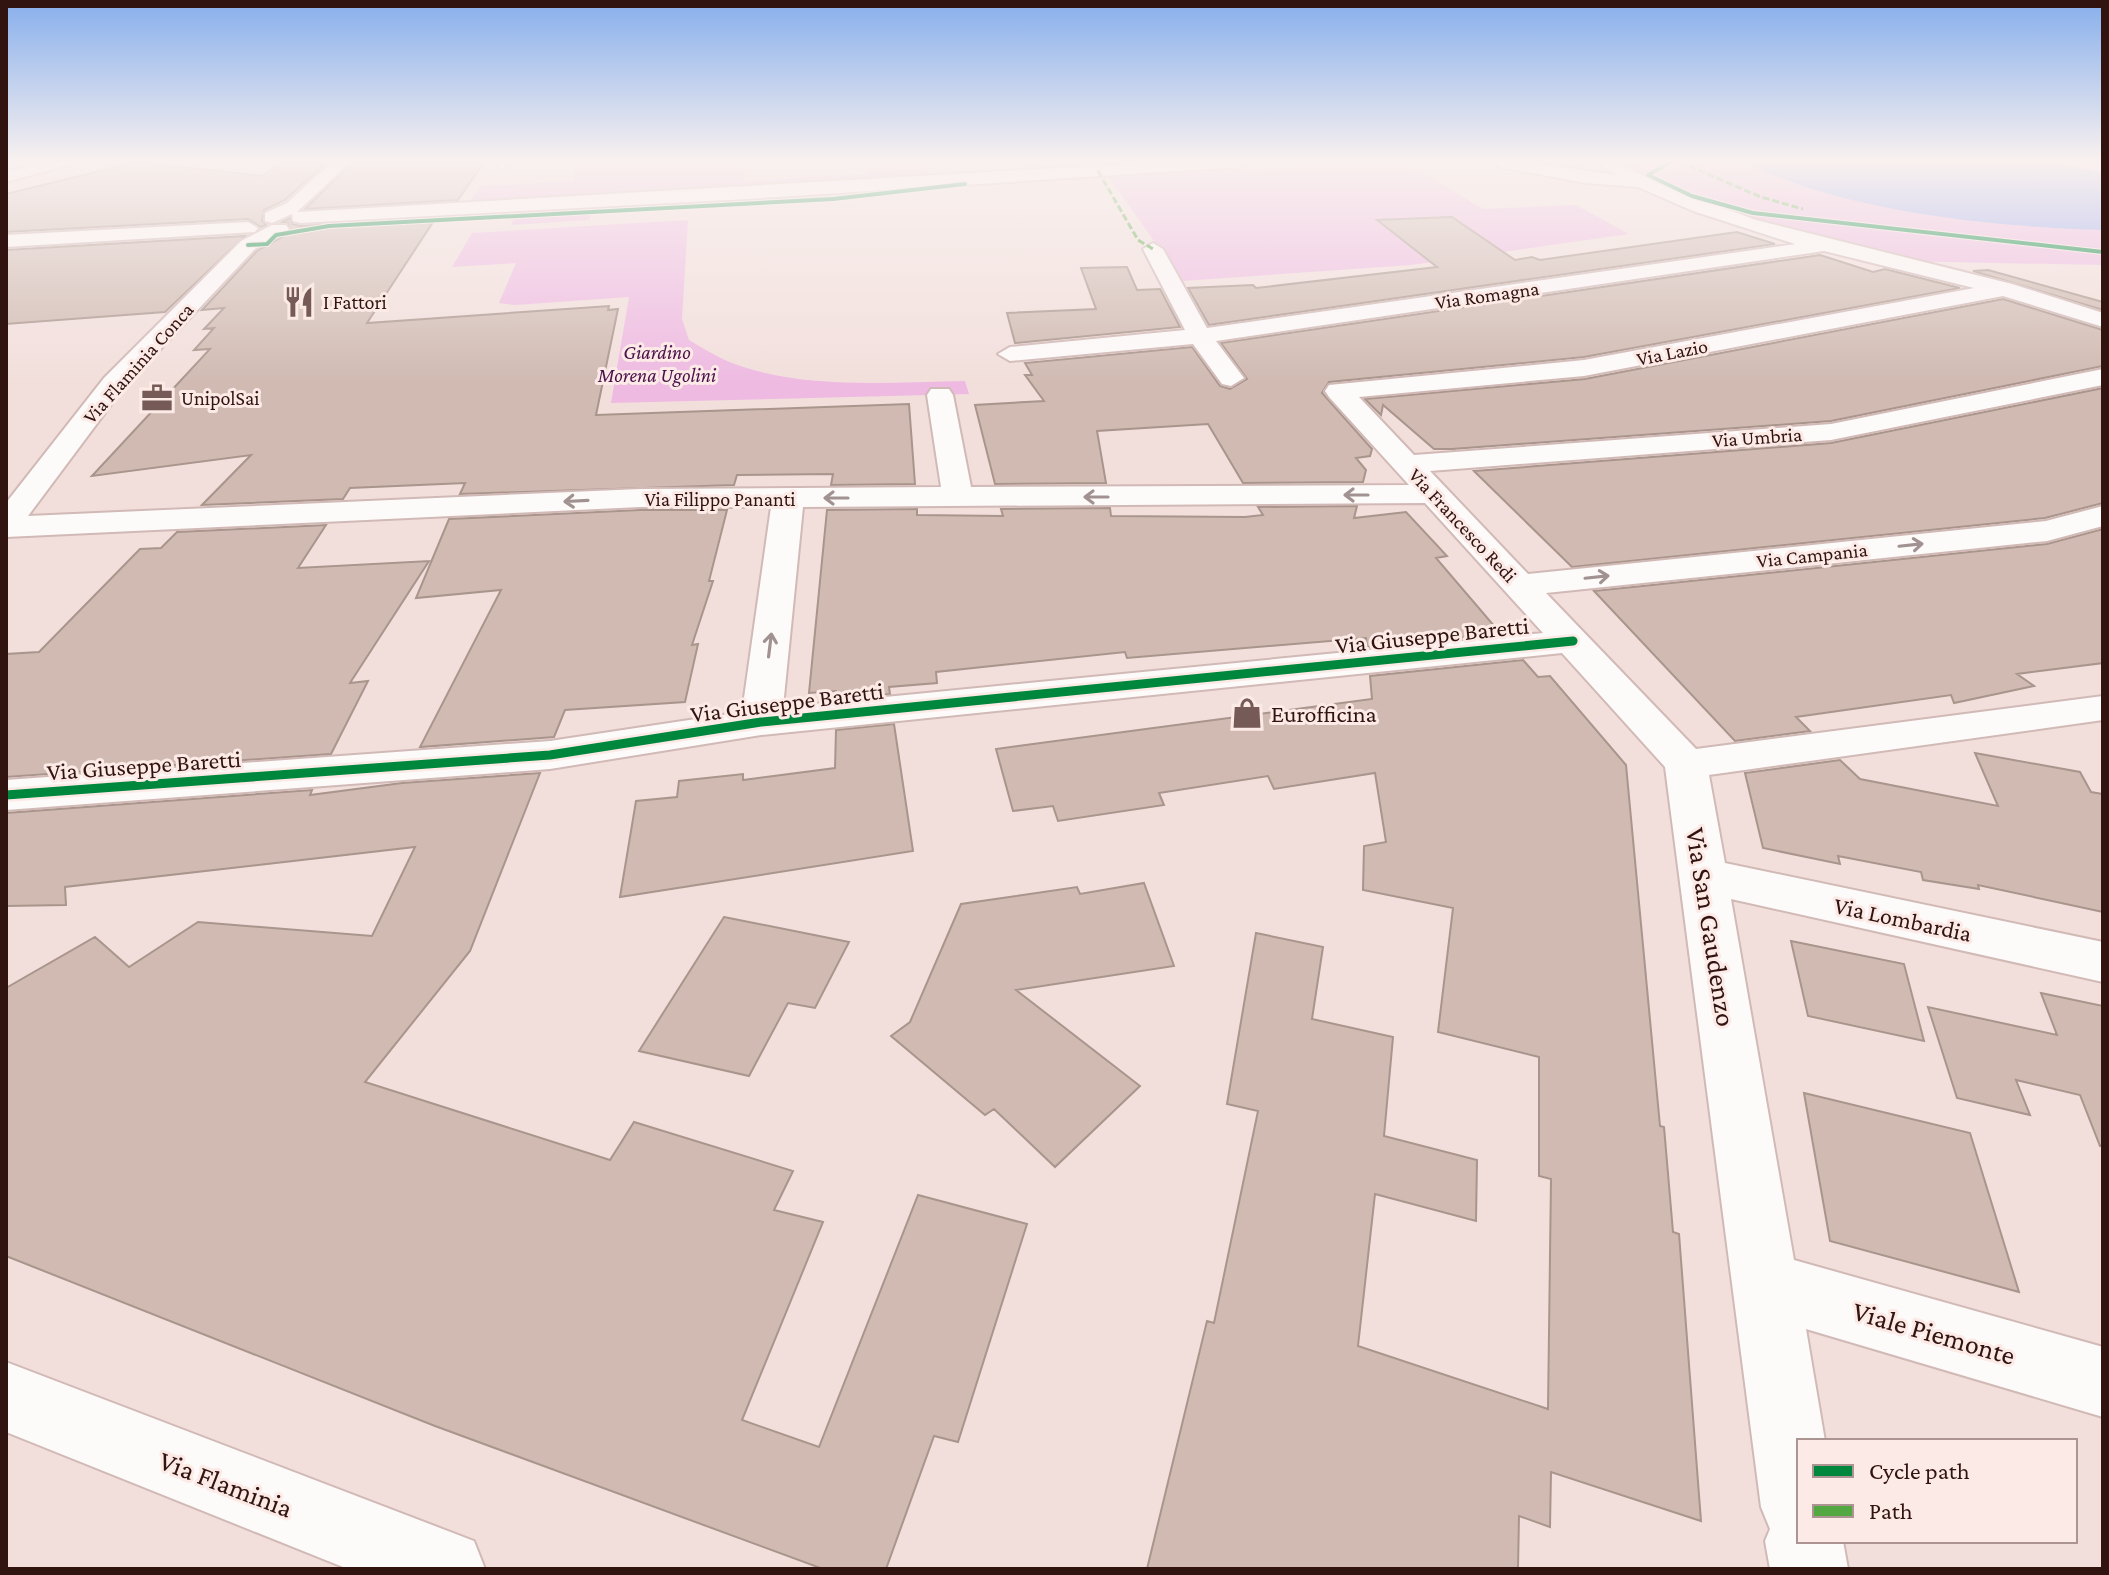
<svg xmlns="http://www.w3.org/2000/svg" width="2109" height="1575" font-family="'Crimson Pro',serif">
<rect width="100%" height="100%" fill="#f2dfdc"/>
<path fill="#eebae2" d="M 573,162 L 744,162 L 744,181 L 868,174 L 865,162 L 926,162 L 933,175 L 469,203 L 481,186 L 574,181 Z
M 1281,162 L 1405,162 L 1483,209 L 1576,205 L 1629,234 L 1411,265 L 1182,281 L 1109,177 L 1288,167 Z
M 1623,162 L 2103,162 L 2103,265 L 1899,261 L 1765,226 L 1687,196 Z
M 593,211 L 589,220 L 511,225 L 515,216 Z
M 688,220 L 682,319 L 689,340 C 701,347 714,355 727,361 C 800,391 889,382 965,381 L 969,394 L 611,403 L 629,297 L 515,305 L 499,303 L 516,263 L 452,267 L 472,233 Z"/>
<path fill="#96a8f2" d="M 1744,162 L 2053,162 L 2103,173 L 2103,230 C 1993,227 1843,212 1744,162 Z"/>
<path fill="#d0bab2" stroke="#a9958c" stroke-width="2" d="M 137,162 L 262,176 L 280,164 L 327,162 L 285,200 L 264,210 L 262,221 L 266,225 L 261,227 L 248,219 L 6,232 L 6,194 Z
M 353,162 L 484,162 L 458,200 L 305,209 Z
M 1452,217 L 1515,260 L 1532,257 L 1540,260 L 1737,232 L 1775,244 L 1209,325 L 1188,288 L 1253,285 L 1256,288 L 1437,267 L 1377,220 Z
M 290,218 L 292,224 L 300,226 L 435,219 L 367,323 L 609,306 L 608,310 L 618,309 L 596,415 L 909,404 L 915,484 L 831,485 L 833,474 L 737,475 L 734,485 L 460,494 L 465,483 L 350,488 L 343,499 L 202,505 L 251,455 L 92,476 L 210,349 L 194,350 L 214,328 L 204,329 L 224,308 L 202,310 L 257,251 L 291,232 L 288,223 L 282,222 Z
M 245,236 L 165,312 L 6,324 L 6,250 Z
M 1820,255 L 1873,272 L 1885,269 L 1960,288 L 1584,357 L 1329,382 L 1322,393 L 1372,449 L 1370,456 L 1356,458 L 1366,470 L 1363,482 L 1243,483 L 1208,424 L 1097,431 L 1106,483 L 995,484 L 975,405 L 1044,401 L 1025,375 L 1032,375 L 1025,363 L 1192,347 L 1220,386 L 1230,389 L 1247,379 L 1221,343 Z
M 1127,267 L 1137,290 L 1160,289 L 1180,327 L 1015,343 L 1007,313 L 1096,309 L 1081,268 Z
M 1988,270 L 2103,302 L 2103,310 L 1973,271 Z
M 2003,299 L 2103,330 L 2103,366 L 1831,421 L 1452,449 L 1434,449 L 1383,405 L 1381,415 L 1365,399 L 1585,379 Z
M 2103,388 L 2103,503 L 2045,518 L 1572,567 L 1474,471 L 1831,443 Z
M 1357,506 L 1354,518 L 1406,512 L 1447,556 L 1436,558 L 1501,634 L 1367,647 L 1366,638 L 1127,658 L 1125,652 L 936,672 L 937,683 L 889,687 L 890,694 L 836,699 L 836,691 L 809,693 L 827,510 L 917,509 L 917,515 L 1003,516 L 1001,509 L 1110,508 L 1111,516 L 1245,517 L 1263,515 L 1258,507 Z
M 640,510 L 727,510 L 709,581 L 713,581 L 692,645 L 698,644 L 685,702 L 565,710 L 554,737 L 420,747 L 501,590 L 416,598 L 449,519 Z
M 326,525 L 298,568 L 429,561 L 350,683 L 368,681 L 331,754 L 6,777 L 6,654 L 39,652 L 140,549 L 161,548 L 177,532 Z
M 2103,529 L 2103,663 L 2017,674 L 2034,686 L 1954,703 L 1951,695 L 1796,717 L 1810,731 L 1735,741 L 1594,591 L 2047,544 Z
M 1523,660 L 1538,677 L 1550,676 L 1626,765 L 1660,1126 L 1664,1127 L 1673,1232 L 1679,1234 L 1701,1521 L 1551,1472 L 1550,1527 L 1519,1516 L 1518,1569 L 1147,1569 L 1207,1321 L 1214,1323 L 1258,1111 L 1227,1104 L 1256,933 L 1323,947 L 1312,1019 L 1393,1037 L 1384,1136 L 1477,1160 L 1476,1221 L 1375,1194 L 1358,1346 L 1548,1409 L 1551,1179 L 1539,1176 L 1539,1057 L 1438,1032 L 1453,908 L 1363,890 L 1364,846 L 1386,842 L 1375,773 L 1274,789 L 1268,776 L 1159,793 L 1164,805 L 1058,821 L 1053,806 L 1013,811 L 996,749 L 1372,699 L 1370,676 Z
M 894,724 L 913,851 L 620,897 L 636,801 L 677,797 L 679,781 L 743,774 L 743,780 L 835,768 L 836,730 Z
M 1975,753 L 2080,772 L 2091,792 L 2103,794 L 2103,912 L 1978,885 L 1979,889 L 1923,880 L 1921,872 L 1838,856 L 1840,864 L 1763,848 L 1745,773 L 1840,760 L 1860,779 L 1998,806 Z
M 540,773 L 470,951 L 365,1082 L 610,1160 L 634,1122 L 793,1171 L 774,1210 L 823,1222 L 742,1420 L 819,1447 L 918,1195 L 1027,1224 L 958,1442 L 934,1436 L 886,1569 L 823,1569 L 435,1426 L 6,1256 L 6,988 L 95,937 L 129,967 L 198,922 L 372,936 L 415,847 L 65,887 L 66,905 L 6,906 L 6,813 L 312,790 L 310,795 L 402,783 Z
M 1144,883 L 1174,966 L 1016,990 L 1140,1086 L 1055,1167 L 994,1109 L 985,1115 L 891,1036 L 910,1022 L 961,904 L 1077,887 L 1080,894 Z
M 724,917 L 849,942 L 815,1008 L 788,1003 L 749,1076 L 639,1051 Z
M 1791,941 L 1904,964 L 1924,1041 L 1808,1016 Z
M 2041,993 L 2103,1006 L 2103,1145 L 2100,1146 L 2080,1095 L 2016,1080 L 2030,1115 L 1957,1098 L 1928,1007 L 2057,1035 Z
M 1804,1093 L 1970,1133 L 2019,1292 L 1830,1241 Z"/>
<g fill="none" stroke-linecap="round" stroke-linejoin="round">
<defs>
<path id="minor" d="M 332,162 L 350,162 L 297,212 L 1160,162 L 1248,162 L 1240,167 L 748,199 L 300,223 L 293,221 L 292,214 L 272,223 L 265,221 L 265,213 L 287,203 Z
M 494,162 L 510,162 L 510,164 L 502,169 Z
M 1492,162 L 1528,162 L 1616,175 L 1596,162 L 1617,162 L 1657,183 L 1756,220 L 2012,284 L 2103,313 L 2103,327 L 2003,296 L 1584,376 L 1359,397 L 1414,455 L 1831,424 L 2103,369 L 2103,385 L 1831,440 L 1430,471 L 1528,574 L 2046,521 L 2103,506 L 2103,526 L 2047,541 L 1546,593 L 1696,749 L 2103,696 L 2103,720 L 1709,775 L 1725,863 L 2103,942 L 2103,982 L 1731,899 L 1794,1260 L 2103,1347 L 2103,1417 L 1806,1329 L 1825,1441 L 1799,1441 L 1799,1541 L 1843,1541 L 1848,1569 L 1770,1569 L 1765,1541 L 1770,1529 L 1761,1507 L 1665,767 L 1562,653 L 761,735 L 550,769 L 6,810 L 6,780 L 550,741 L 742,712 L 771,507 L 640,507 L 6,537 L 6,503 L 104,378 L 241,241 L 272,225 L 286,225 L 289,229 L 255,249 L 122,390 L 28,516 L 640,489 L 941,487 L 927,395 L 931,389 L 949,389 L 953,395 L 971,487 L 1409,485 L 1329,397 L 1325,391 L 1329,385 L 1584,360 L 1974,288 L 1824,251 L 1216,341 L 1244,378 L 1231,386 L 1222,384 L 1193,344 L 1010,361 L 998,354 L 1010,347 L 1185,330 L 1143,249 L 1153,243 L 1163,249 L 1207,328 L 1795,244 L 1693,211 L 1638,187 L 1585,183 L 1500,167 ZM 1425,503 L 1543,633 L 783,707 L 803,507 Z
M 248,222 L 258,228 L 255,232 L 6,247 L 6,235 Z
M 6,1362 L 474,1541 L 485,1569 L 348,1569 L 6,1432 Z"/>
<path id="major" d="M 48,162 L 79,162 L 6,182 L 6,172 Z"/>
</defs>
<use href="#minor" stroke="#d1b9b6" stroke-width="4"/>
<use href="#major" stroke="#d1b9b6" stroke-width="4"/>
<use href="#minor" fill="#fdfafa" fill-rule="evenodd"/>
<use href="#major" fill="#fdfafa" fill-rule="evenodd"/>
<path stroke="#54a842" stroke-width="3" stroke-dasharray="7 3" stroke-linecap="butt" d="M 1680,162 L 1761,197 L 1803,209
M 1098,171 L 1138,240 L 1153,249"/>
<defs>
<path id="cycleway-far1" d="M 1671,162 L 1648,175 L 1692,196 L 1753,213 L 2103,252
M 248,245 L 267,244 L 276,235 L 329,226 L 833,199 L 965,184"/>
<path id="cycleway" d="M 6,795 L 550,755 L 761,722 L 1573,641"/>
</defs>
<use href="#cycleway-far1" stroke="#fceae7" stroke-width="6"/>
<use href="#cycleway" stroke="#fceae7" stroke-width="14"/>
<use href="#cycleway-far1" stroke="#00873e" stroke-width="4"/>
<use href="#cycleway" stroke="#00873e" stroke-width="9"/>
</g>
<defs><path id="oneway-shaft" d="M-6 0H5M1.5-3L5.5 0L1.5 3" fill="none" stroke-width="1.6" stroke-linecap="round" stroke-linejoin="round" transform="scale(2)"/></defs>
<g stroke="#a19291">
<use href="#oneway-shaft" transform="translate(1356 495) rotate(180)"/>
<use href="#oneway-shaft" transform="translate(1096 497) rotate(180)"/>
<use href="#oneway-shaft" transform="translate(836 498) rotate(180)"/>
<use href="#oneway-shaft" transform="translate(576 501) rotate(177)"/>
<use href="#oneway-shaft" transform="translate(1911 545) rotate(-6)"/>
<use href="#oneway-shaft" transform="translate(1597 577) rotate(-6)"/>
<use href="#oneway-shaft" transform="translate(770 645) rotate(-83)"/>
</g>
<linearGradient id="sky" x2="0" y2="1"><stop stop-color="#87afec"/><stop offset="0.42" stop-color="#f9f1ef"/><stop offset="1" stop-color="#f9f1ef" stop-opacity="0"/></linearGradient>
<rect width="2109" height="383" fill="url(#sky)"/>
<defs>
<symbol id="restaurant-bare" viewBox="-9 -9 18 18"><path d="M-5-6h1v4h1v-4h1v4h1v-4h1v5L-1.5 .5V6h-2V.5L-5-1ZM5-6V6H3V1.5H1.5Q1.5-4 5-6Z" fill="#755a57" stroke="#fceae7" stroke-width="2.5" paint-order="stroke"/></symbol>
<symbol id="office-bare" viewBox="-9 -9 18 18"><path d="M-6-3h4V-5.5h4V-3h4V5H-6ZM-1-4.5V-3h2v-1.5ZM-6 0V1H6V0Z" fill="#755a57" stroke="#fceae7" stroke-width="2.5" paint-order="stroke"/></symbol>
<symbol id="shop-bare" viewBox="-9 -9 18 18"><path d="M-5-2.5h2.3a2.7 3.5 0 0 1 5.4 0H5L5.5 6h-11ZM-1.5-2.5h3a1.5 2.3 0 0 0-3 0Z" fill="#755a57" stroke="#fceae7" stroke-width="2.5" paint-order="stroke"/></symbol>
</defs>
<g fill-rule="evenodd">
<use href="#restaurant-bare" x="277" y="280" width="44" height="44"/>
<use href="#office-bare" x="135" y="376" width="44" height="44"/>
<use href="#shop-bare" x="1225" y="691" width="44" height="44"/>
</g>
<g text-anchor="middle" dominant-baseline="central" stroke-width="6" stroke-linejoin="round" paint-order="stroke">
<g font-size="20" fill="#311310" stroke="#fceae7">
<text transform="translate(1487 295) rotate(-8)">Via Romagna</text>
<text transform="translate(1672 352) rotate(-11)">Via Lazio</text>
<text transform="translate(138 363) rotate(-48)">Via Flaminia Conca</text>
<text transform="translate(1757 437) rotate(-4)">Via Umbria</text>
<text x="720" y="499">Via Filippo Pananti</text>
<text transform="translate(1463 525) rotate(47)">Via Francesco Redi</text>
<text transform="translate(1812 555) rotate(-6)">Via Campania</text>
</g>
<g font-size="20" fill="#311310" stroke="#fceae7" text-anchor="start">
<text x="323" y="302">I Fattori</text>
<text x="181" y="398">UnipolSai</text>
</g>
<g font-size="20" font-style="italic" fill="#4b104a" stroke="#fceae7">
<text x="657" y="352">Giardino<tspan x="657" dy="23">Morena Ugolini</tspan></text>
</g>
<g font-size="24" fill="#311310" stroke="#fceae7">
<text transform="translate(1432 635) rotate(-6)">Via Giuseppe Baretti</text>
<text transform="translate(787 702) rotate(-7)">Via Giuseppe Baretti</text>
<text transform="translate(144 765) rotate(-4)">Via Giuseppe Baretti</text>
<text transform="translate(1903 919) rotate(12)">Via Lombardia</text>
</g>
<g font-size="24" fill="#311310" stroke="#fceae7" text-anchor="start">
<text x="1271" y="713">Eurofficina</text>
</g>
<g font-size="28" fill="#311310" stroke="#fceae7">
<text transform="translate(1711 927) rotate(81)">Via San Gaudenzo</text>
<text transform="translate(1934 1333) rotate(16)">Viale Piemonte</text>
<text transform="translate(226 1484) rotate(21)">Via Flaminia</text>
</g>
</g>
<rect width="2109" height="1575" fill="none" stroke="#311310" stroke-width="16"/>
<rect x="1797" y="1439" width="280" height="104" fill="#fceae7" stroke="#ab9491" stroke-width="2"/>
<rect x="1813" y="1465" width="40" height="12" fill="#00873e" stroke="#ab9491" stroke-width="2"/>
<text x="1869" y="1479" font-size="24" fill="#311310">Cycle path</text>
<rect x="1813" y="1505" width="40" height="12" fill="#54a842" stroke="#ab9491" stroke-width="2"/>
<text x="1869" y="1519" font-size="24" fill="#311310">Path</text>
</svg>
